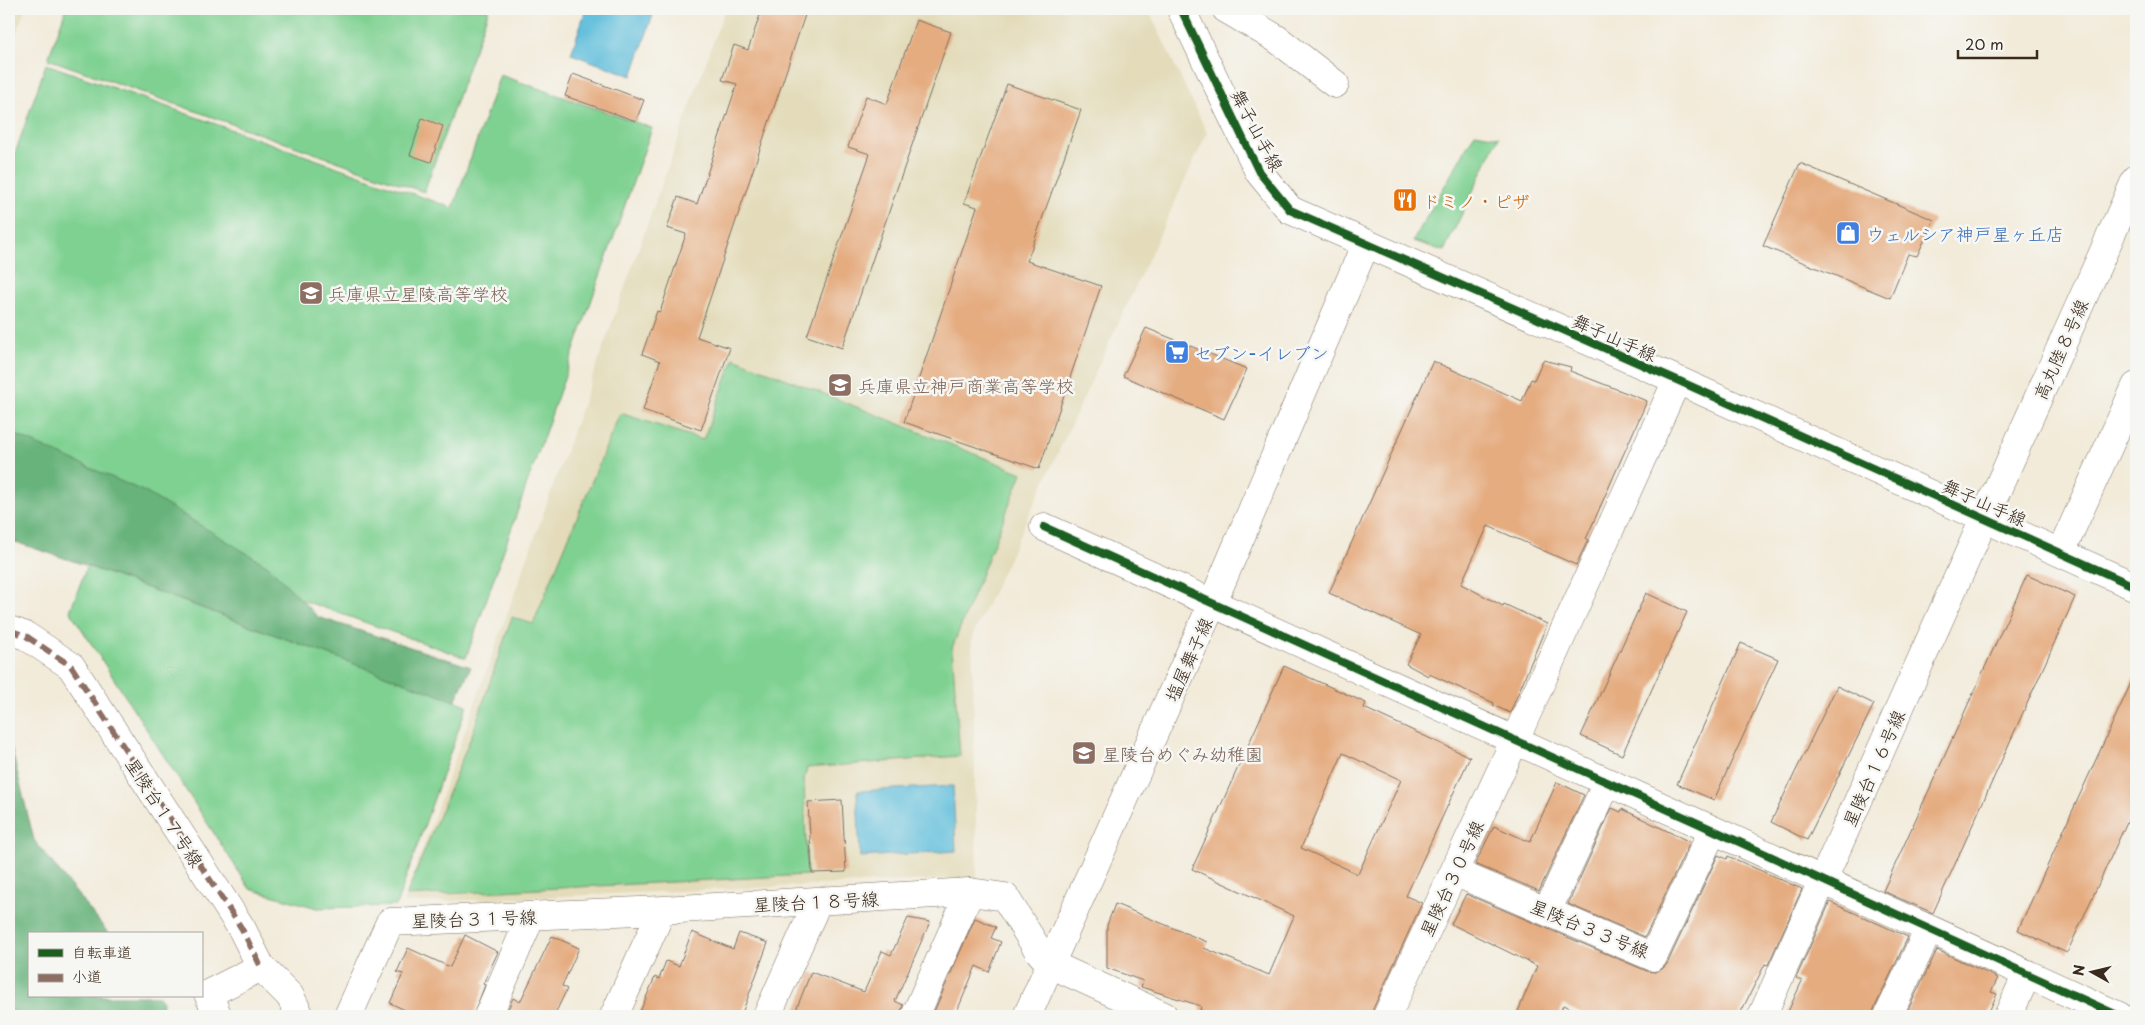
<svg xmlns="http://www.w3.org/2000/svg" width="2145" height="1025" font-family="'Playpen Sans','Klee One',sans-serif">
<rect width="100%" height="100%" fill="#f6f6f2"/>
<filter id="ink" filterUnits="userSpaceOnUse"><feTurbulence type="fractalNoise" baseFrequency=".02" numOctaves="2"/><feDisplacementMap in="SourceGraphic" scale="10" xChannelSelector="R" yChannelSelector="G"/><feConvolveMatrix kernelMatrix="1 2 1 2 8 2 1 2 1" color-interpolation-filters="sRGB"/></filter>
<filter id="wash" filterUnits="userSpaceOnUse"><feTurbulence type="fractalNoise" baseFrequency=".0096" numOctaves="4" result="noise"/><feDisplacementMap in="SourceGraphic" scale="20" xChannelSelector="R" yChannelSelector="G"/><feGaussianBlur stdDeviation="1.12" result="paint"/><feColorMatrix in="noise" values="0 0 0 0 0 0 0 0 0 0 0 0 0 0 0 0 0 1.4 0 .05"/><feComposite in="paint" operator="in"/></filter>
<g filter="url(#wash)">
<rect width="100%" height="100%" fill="#f2ebda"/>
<path fill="#e3dbba" d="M 9,9 L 25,9 L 9,55 Z
M 725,9 L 1148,9 L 1207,133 L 972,637 L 977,878 L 403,903 Z"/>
<path fill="#7fd192" stroke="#5d7e58" d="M 66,9 L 489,9 L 424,192 L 48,59 Z
M 46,64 L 453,208 L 500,75 L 652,128 L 466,658 L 78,521 L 9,454 L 9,171 Z
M 1475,133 L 1499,137 L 1444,251 L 1413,241 Z
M 734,358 L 1022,473 L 952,648 L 960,756 L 807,768 L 804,780 L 807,875 L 406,896 L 473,732 L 512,617 L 533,624 L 620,413 L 703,440 Z
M 87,566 L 467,705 L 396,906 L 317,908 L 250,889 L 70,611 Z"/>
<path fill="#67b37c" stroke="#516e4d" d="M 9,432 L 145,492 L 268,566 L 318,617 L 471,667 L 455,701 L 88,566 L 9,540 Z
M 9,739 L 34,840 L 109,934 L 29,934 L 29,996 L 159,996 L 163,1001 L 162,1016 L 9,1016 Z"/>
<path fill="#5ebedc" stroke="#4c747d" d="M 586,9 L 655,9 L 632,76 L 571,54 Z
M 953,786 L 956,851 L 860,857 L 857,791 Z"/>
<g id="blocks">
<path fill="#e5ac80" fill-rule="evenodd" d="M 762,9 L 807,9 L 697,337 L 730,348 L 701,430 L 643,410 L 660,361 L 642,354 L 657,311 L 660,312 L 686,234 L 667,228 L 678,197 L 697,204 L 737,84 L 722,80 L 734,45 L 748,50 Z
M 916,20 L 951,32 L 842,348 L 807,336 L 870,154 L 848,147 L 866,96 L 887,104 Z
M 573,74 L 644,100 L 636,121 L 565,96 Z
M 1007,84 L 1081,110 L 1027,261 L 1101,286 L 1039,469 L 904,422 L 977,207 L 964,203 Z
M 422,118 L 443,126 L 431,162 L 410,155 Z
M 1800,163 L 1934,220 L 1917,256 L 1908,254 L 1890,298 L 1763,246 Z
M 1146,328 L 1247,369 L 1224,419 L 1123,376 Z
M 1543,360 L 1571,367 L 1570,371 L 1647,401 L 1586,539 L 1588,540 L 1576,565 L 1488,526 L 1461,584 L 1503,606 L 1504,604 L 1547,624 L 1510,713 L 1493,705 L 1494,703 L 1429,674 L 1428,676 L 1406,664 L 1421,635 L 1329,593 L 1433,361 L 1522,401 L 1531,379 L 1534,380 Z
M 2027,575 L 2075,597 L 1933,913 L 1883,891 Z
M 1646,593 L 1687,612 L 1622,755 L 1581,736 Z
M 1741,643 L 1778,659 L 1714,800 L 1677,784 Z
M 1284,666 L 1366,703 L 1364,708 L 1470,757 L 1406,896 L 1422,903 L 1373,1009 L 1372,1016 L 1215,1016 L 1200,1010 L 1201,1006 L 1141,987 L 1143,981 L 1107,968 L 1107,925 L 1115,904 L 1207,942 L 1204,948 L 1269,975 L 1294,916 L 1192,869 ZM 1343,753 L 1401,780 L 1358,874 L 1301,848 Z
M 2136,672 L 2136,802 L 2067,953 L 2018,930 Z
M 1837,686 L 1874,704 L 1807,840 L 1771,822 Z
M 1557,782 L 1584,795 L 1539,891 L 1475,864 L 1494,826 L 1530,842 Z
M 842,800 L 846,872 L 812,873 L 808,802 Z
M 1612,808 L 1621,812 L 1622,809 L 1690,842 L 1645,937 L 1568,904 Z
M 1718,855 L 1727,859 L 1728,856 L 1802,889 L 1768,965 L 1765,964 L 1739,1016 L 1586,1016 L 1563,1005 L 1559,1016 L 1516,1016 L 1537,966 L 1451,924 L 1466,894 L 1647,971 L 1655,972 L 1662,969 L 1667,964 Z
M 1830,902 L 1908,937 L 1874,1009 L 1873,1016 L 1786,1016 L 1802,981 L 1796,978 Z
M 908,918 L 930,922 L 895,1001 L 903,1005 L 900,1016 L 814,1016 L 796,1010 L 811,972 L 864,992 L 882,951 L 891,955 Z
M 975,918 L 996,927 L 991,938 L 1001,942 L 989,972 L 976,966 L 955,1016 L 932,1016 Z
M 692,932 L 733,949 L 739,933 L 768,943 L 741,1016 L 638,1016 L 655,977 L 659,979 L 666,961 L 679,966 Z
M 465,935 L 498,952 L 483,984 L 485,985 L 473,1016 L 418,1016 L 390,1003 L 403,974 L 397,972 L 408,948 L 450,967 Z
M 552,936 L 579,948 L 562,986 L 567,989 L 554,1016 L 505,1016 L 513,998 L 520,1002 Z
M 1937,950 L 1998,978 L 1991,992 L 1997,994 L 1987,1016 L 1905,1016 Z"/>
</g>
</g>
<g filter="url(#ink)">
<use href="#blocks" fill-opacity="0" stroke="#7b6e60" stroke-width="1"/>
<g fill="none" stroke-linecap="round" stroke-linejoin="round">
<defs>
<path id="street" d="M 1226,9 L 1277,39 L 1335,84
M 1044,527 L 1713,830 L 2119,1016
M 2061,552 L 2136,386
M 9,630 L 26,636 L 71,666 L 242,929 L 261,967 L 290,996 L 300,1016
M 1454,872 L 1653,957 L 1713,830
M 1547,911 L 1607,783
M 218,1016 L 208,994 L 261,967
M 348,1016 L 390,922 L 662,910
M 488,1016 L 531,916
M 614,1016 L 662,910 L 970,892 L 1005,897 L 1038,950 L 1050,964 L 1164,1016
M 767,1016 L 818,901
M 915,1016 L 970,892
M 1387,1016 L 1515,740 L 1677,380
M 1762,1016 L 2136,179
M 1888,1016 L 1929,929
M 2008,1016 L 2027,974"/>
<path id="secondary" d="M 1181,9 L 1259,172 L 1290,210 L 1677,380 L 2136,587
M 1027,1016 L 1213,602 L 1366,243"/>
</defs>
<use href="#street" stroke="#7b6e60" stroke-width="29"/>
<use href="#secondary" stroke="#7b6e60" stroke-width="29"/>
<use href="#street" stroke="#fff" stroke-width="28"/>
<use href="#secondary" stroke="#fff" stroke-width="28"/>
<path stroke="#8d6e63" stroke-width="6" stroke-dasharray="12 6" stroke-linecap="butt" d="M 9,630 L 26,636 L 71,666 L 242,929 L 261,967"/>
<defs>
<path id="cycleway" d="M 1181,9 L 1259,172 L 1290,210 L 1677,380 L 2136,587
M 1044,527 L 1713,830 L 2119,1016"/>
</defs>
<use href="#cycleway" stroke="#f6f6f2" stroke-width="11"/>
<use href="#cycleway" stroke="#1b5e20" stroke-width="8"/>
</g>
</g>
<defs>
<symbol id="restaurant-square" viewBox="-11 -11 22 22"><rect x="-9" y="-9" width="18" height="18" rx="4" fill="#e8710a" stroke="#f6f6f2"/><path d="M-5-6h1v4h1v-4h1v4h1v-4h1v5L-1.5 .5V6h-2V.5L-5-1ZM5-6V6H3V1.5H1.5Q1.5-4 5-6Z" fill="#fff"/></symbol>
<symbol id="shop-square" viewBox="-11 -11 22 22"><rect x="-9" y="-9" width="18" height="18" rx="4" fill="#3f7fe0" stroke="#f6f6f2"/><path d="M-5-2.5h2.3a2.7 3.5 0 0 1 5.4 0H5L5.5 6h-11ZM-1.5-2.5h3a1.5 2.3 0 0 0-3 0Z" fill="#fff"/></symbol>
<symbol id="school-square" viewBox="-11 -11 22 22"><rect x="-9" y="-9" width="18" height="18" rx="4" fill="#8d6e63" stroke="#f6f6f2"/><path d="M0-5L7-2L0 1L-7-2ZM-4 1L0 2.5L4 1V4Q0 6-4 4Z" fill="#fff"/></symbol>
<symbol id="supermarket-square" viewBox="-11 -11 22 22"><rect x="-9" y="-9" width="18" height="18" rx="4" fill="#3f7fe0" stroke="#f6f6f2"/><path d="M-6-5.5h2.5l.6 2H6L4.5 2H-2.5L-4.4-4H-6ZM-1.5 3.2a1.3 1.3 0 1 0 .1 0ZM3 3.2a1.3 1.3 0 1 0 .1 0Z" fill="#fff"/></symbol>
</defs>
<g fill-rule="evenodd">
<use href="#restaurant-square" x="1391" y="186" width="28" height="28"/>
<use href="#shop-square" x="1834" y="219" width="28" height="28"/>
<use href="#school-square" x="297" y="279" width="28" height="28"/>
<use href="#supermarket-square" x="1163" y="338" width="28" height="28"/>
<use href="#school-square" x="826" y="371" width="28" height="28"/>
<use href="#school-square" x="1070" y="739" width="28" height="28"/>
</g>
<g text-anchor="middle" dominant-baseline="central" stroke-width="5" stroke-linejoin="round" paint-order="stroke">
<g font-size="18" fill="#3b2a1e" stroke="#f6f6f2">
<text transform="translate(1258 130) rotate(62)">舞子山手線</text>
<text transform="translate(1615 337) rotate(24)">舞子山手線</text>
<text transform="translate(2060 349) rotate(-66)">高丸陸８号線</text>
<text transform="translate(1985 502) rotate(24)">舞子山手線</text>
<text transform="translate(1188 659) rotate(-66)">塩屋舞子線</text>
<text transform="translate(1873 768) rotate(-66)">星陵台１６号線</text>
<text transform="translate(165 812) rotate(57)">星陵台１７号線</text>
<text transform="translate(1451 878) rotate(-65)">星陵台３０号線</text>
<text transform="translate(816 901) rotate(-3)">星陵台１８号線</text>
<text transform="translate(474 918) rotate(-2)">星陵台３１号線</text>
<text transform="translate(1590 928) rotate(22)">星陵台３３号線</text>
</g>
<g font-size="18" fill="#c56008" stroke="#f6f6f2" text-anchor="start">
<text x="1422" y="200">ドミノ・ピザ</text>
</g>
<g font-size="18" fill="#366cbe" stroke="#f6f6f2" text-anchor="start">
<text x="1866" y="233">ウェルシア神戸星ヶ丘店</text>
<text x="1194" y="352">セブン-イレブン</text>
</g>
<g font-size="18" fill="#785e54" stroke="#f6f6f2" text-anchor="start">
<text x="328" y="293">兵庫県立星陵高等学校</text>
<text x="858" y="385">兵庫県立神戸商業高等学校</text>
<text x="1102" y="753">星陵台めぐみ幼稚園</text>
</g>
</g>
<rect width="2145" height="1025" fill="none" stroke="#f6f6f2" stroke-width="30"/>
<rect x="28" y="932" width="175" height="65" fill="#f6f6f2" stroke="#aba49d"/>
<rect x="38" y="949" width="25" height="8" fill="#1b5e20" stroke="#aba49d"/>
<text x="72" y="958" font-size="15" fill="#3b2a1e">自転車道</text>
<rect x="38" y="974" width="25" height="8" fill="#8d6e63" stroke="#aba49d"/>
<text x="72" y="982" font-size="15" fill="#3b2a1e">小道</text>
<g transform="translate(2092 972) rotate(278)" stroke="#f6f6f2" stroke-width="4" paint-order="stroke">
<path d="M0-4L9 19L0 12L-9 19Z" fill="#3b2a1e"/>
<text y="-8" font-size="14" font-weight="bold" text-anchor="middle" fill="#3b2a1e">N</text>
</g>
<path d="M1958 50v8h79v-8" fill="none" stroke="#3b2a1e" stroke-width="2.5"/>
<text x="1965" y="50" font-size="15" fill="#3b2a1e" stroke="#f6f6f2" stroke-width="4" paint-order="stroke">20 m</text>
</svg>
